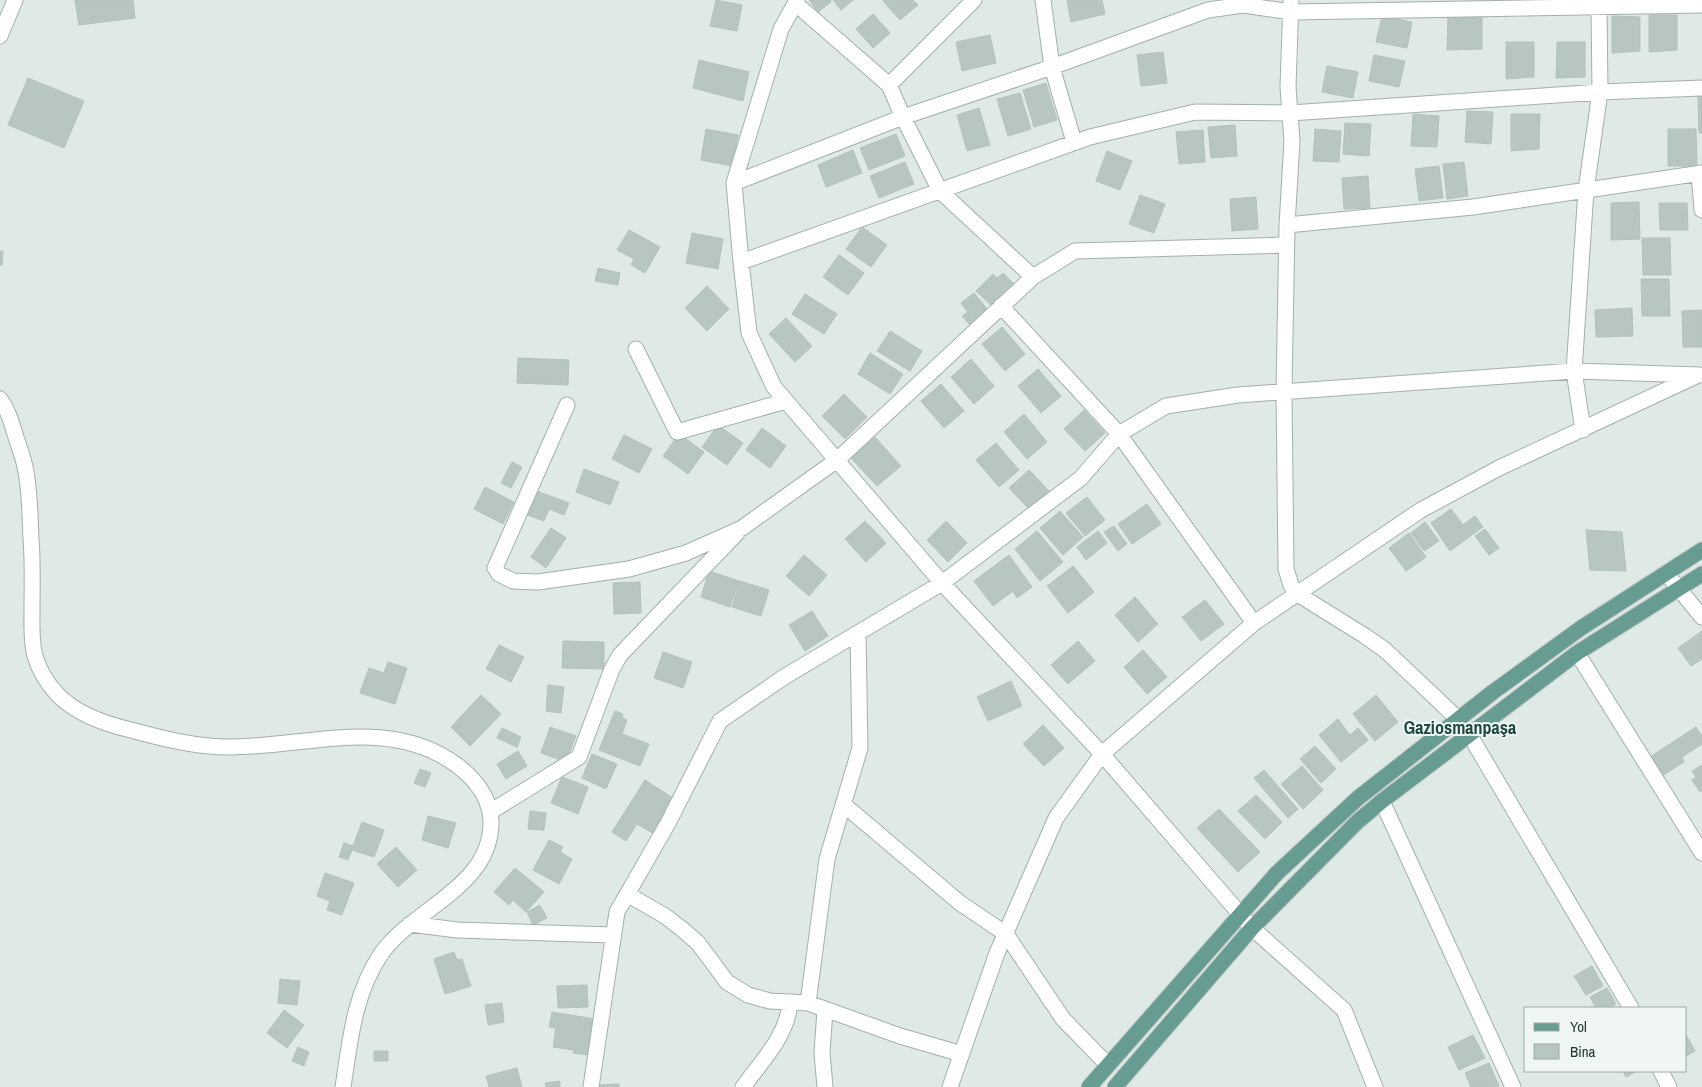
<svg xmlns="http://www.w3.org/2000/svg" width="1702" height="1087" font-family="'Archivo Narrow',sans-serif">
<rect width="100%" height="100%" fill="#dfe9e5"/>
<path fill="#b7c6c1" stroke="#b2c2bc" d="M 75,0 L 133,0 L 135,18 L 79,25 Z
M 716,0 L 742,5 L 737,31 L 710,26 Z
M 809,0 L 830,0 L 831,2 L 818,12 Z
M 833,0 L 853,0 L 841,10 Z
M 884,0 L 913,0 L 918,5 L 900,20 L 883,1 Z
M 1067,0 L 1102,0 L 1105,14 L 1071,22 Z
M 873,14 L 890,33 L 873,48 L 856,29 Z
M 1448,14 L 1482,15 L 1482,49 L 1447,50 Z
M 1649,15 L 1677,15 L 1677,50 L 1649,52 Z
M 1382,16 L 1412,22 L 1407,48 L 1376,42 Z
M 1612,16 L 1640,17 L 1640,51 L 1612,53 Z
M 990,35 L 996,63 L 962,71 L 956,42 Z
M 1506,42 L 1534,42 L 1534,77 L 1506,79 Z
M 1557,42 L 1585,42 L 1585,77 L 1556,78 Z
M 1163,52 L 1167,83 L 1141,86 L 1137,55 Z
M 1374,55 L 1405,61 L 1399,87 L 1369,81 Z
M 699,60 L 749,72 L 743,101 L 693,88 Z
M 1327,66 L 1358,72 L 1353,98 L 1322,92 Z
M 28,78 L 84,101 L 64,148 L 8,125 Z
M 1046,83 L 1057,120 L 1034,127 L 1023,90 Z
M 1020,93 L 1031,129 L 1008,136 L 997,99 Z
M 1698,96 L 1702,96 L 1702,133 L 1699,133 Z
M 979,108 L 990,145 L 967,151 L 957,115 Z
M 1467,111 L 1493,112 L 1491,144 L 1465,142 Z
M 1413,114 L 1439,116 L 1437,147 L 1411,146 Z
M 1511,114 L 1540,114 L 1539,149 L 1511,151 Z
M 1345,123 L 1371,124 L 1369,156 L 1343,154 Z
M 1235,125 L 1237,156 L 1211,158 L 1208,127 Z
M 706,129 L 738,135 L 732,166 L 701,160 Z
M 1315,129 L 1341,131 L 1339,162 L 1313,161 Z
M 1668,129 L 1696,129 L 1697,166 L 1668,166 Z
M 1203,130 L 1205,162 L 1179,164 L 1176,132 Z
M 896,134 L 905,156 L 869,170 L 860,148 Z
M 853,150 L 862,173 L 826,187 L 818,165 Z
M 1107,151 L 1132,161 L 1120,190 L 1096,181 Z
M 905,162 L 914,184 L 879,198 L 870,176 Z
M 1464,162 L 1468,196 L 1447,199 L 1443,164 Z
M 1439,166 L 1443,198 L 1419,201 L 1415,169 Z
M 1368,176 L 1370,208 L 1344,209 L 1342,178 Z
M 1140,195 L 1165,204 L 1154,233 L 1129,224 Z
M 1256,197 L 1258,229 L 1232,231 L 1230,199 Z
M 1639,202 L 1640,239 L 1611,240 L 1611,203 Z
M 1659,203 L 1687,203 L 1688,230 L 1660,230 Z
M 862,227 L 887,245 L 871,267 L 846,249 Z
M 629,230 L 660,247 L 645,273 L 631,265 L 634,259 L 617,250 Z
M 692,233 L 723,239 L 718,269 L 686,263 Z
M 1642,238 L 1670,238 L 1671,275 L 1643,275 Z
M 0,251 L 3,251 L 2,265 L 0,265 Z
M 839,255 L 864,273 L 848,295 L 823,277 Z
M 598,268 L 620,273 L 618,285 L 595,281 Z
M 1003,273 L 1015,285 L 993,307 L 976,291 L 993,274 L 997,278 Z
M 1641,279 L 1669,279 L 1670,316 L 1642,316 Z
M 707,286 L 729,309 L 707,331 L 685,308 Z
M 974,293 L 988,310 L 970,325 L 962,316 L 968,312 L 961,303 Z
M 805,294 L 837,314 L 824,334 L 792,314 Z
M 1632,308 L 1633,336 L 1596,337 L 1595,310 Z
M 1702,310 L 1702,347 L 1683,347 L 1682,311 Z
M 786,318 L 812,346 L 795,362 L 769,334 Z
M 1002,327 L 1025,354 L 1005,371 L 982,344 Z
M 890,331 L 922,351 L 910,371 L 877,351 Z
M 870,353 L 903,374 L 890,394 L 858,374 Z
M 518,358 L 569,360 L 568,385 L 517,383 Z
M 971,359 L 994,386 L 974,404 L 951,377 Z
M 1038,369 L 1061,396 L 1041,413 L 1018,386 Z
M 941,384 L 964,411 L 944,428 L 921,401 Z
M 844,394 L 867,417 L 845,439 L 822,416 Z
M 1084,410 L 1105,433 L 1085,451 L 1064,429 Z
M 1024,414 L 1047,442 L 1027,459 L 1004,432 Z
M 718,425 L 743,443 L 727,465 L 702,447 Z
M 762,428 L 786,446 L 770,468 L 746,450 Z
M 679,434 L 704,452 L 688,474 L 663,456 Z
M 624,435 L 652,449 L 639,473 L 612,459 Z
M 875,437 L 901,466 L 877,486 L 851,458 Z
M 996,443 L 1019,470 L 999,487 L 976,460 Z
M 512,462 L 522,467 L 511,488 L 501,483 Z
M 584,469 L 619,482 L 610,505 L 576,492 Z
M 1029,470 L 1050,492 L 1030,510 L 1009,488 Z
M 485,487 L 514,502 L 503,524 L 474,509 Z
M 537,491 L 569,503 L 564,515 L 549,509 L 544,521 L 527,515 Z
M 1087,497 L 1105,520 L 1085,536 L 1066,513 Z
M 1147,504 L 1161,524 L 1132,544 L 1118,524 Z
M 1451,509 L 1463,525 L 1475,516 L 1483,527 L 1450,551 L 1431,523 Z
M 1060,511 L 1083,537 L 1063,555 L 1040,528 Z
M 865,521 L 886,543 L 866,562 L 845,539 Z
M 946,521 L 967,543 L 948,562 L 927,540 Z
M 1425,522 L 1439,541 L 1424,551 L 1411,533 Z
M 1114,526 L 1127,544 L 1118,551 L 1104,532 Z
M 551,528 L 566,538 L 546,568 L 531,557 Z
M 1485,529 L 1499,548 L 1489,555 L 1475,536 Z
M 1586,530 L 1622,532 L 1626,571 L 1590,570 Z
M 1037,531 L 1063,562 L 1040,581 L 1015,549 Z
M 1098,531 L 1107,543 L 1086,560 L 1077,547 Z
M 1409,533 L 1426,557 L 1406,571 L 1389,548 Z
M 804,555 L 827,575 L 809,596 L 786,576 Z
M 1009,555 L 1032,587 L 1017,598 L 1013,591 L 993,606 L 974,581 Z
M 1073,566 L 1094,592 L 1068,613 L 1047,586 Z
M 709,571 L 739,581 L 730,607 L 701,597 Z
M 740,581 L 769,590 L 761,616 L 732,607 Z
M 640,582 L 641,613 L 614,614 L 613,583 Z
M 1135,597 L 1158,624 L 1138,642 L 1115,615 Z
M 1205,600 L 1224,624 L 1201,641 L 1182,617 Z
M 812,611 L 828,636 L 805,651 L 789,625 Z
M 1702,631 L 1702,659 L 1691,666 L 1678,648 Z
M 563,641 L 604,642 L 604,669 L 562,668 Z
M 1078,641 L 1095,661 L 1068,684 L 1051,665 Z
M 499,645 L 524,657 L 511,682 L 486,669 Z
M 1143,650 L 1167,677 L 1147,694 L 1124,667 Z
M 663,652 L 692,662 L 683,688 L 654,678 Z
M 388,662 L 407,668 L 395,704 L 360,693 L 369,668 L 384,673 Z
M 1011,681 L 1022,706 L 988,721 L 977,697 Z
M 548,685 L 564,687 L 561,713 L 546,711 Z
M 481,695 L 501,714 L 470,746 L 451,727 Z
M 1376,695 L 1398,722 L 1375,741 L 1353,714 Z
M 615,711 L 623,714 L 622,718 L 627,720 L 622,734 L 649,744 L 640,766 L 599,750 Z
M 1338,719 L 1350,735 L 1358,728 L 1368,740 L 1341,762 L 1319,735 Z
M 1043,725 L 1064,748 L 1044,766 L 1023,744 Z
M 550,727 L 576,736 L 566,762 L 541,753 Z
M 1696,727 L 1702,736 L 1702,744 L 1682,757 L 1684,762 L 1662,776 L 1650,757 Z
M 502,728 L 521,737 L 517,747 L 497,738 Z
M 1315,746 L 1336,769 L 1321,783 L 1300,759 Z
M 518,751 L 527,766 L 506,779 L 497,764 Z
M 592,754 L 617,764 L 606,789 L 582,778 Z
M 1702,765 L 1702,790 L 1700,792 L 1692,780 L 1696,777 L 1692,771 Z
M 1302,766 L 1323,790 L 1303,809 L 1281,784 Z
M 420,769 L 431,773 L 425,787 L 414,783 Z
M 1264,770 L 1298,809 L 1288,818 L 1254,778 Z
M 562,777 L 588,787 L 578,814 L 551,803 Z
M 645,780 L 676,800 L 654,834 L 637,824 L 626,841 L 612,832 Z
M 1256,795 L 1282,822 L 1265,839 L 1238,811 Z
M 1219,809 L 1260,852 L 1238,872 L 1197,828 Z
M 530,811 L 546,813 L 544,830 L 528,829 Z
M 428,816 L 456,823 L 448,848 L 422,840 Z
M 362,822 L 384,830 L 374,857 L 352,850 L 348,860 L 339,857 L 344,843 L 353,846 Z
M 549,840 L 563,847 L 560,852 L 572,859 L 559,884 L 533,870 Z
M 396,847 L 417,870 L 398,887 L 377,864 Z
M 515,868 L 544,892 L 526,912 L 513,900 L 509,905 L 494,892 Z
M 325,873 L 354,883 L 342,915 L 327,910 L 330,901 L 317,896 Z
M 540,905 L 547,918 L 533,925 L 527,912 Z
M 454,952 L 457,960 L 462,959 L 471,986 L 445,994 L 434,959 Z
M 1592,966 L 1603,986 L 1586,995 L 1574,976 Z
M 280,979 L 300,981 L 297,1005 L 278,1003 Z
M 587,985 L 588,1007 L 558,1008 L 557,986 Z
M 1607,988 L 1616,1004 L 1609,1008 L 1596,1008 L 1590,997 Z
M 502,1003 L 504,1022 L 488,1025 L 485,1005 Z
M 284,1010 L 304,1025 L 287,1048 L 267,1033 Z
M 552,1012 L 595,1019 L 589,1055 L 573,1053 L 574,1050 L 553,1047 L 556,1028 L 549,1027 Z
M 1473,1035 L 1485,1058 L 1459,1070 L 1448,1047 Z
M 1686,1035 L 1695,1051 L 1686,1056 Z
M 298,1047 L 309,1052 L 304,1066 L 292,1061 Z
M 374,1051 L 388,1051 L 388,1061 L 374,1061 Z
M 1489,1063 L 1499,1086 L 1471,1087 L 1465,1073 Z
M 517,1068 L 522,1087 L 489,1087 L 486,1076 Z
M 1623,1071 L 1637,1071 L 1626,1077 Z
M 560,1081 L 560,1087 L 546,1087 L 545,1083 Z
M 619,1084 L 619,1087 L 598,1087 L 598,1085 Z"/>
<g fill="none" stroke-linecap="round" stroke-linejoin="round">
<defs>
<path id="minor" d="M 797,0 L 781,29 L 734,183 L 741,262 L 749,333 L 774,387 L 942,583 L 1102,754 L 1252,928 L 1344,1010 L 1375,1087
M 974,0 L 889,85 L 903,117 L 940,191 L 1033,277 L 1075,251 L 1286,245
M 1043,0 L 1052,67 L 1074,142
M 1291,0 L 1288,87 L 1292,141 L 1287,225 L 1284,391 L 1286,569 L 1291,585 L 1296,593 L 1365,636 L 1385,650 L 1458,719
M 795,3 L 889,85
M 0,36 L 15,0
M 1699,173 L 1702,210
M 734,183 L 903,117 L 1052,67 L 1208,10 L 1243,5 L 1291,12 L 1702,5
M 1287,225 L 1473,207 L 1702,173
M 741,262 L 1090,137 L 1195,112 L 1290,113 L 1600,92 L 1702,88
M 1001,306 L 1119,434 L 1254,623
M 636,349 L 677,432 L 786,401
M 0,399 C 8,410 11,421 15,434 C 19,447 24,459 26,472 C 30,494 30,517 31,539 C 33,563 32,587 32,611 C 32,626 31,642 35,656 C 39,670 47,683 57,694 C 76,714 105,724 131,730 C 164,739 196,747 230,747 C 307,747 390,715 458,766 C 476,780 490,797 491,821 C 492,887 413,908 381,954 C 354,994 350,1041 343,1087
M 567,405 L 495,568 L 499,574 L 513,581 L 538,582 L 629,569 L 686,553 L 742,528 L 837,460 L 1033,277
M 1583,430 L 1574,371 L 1586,190 L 1600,92 L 1599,7
M 1666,573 L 1702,617
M 1577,653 L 1702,853
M 1469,734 L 1631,1008
M 1382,801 L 1513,1087
M 843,804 L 960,903 L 1006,934 L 1063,1019 L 1108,1065
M 490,812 L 579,757 L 612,669 L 620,655 L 737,533
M 627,894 L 665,916 L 682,929 L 698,943 L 727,982 L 748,995 L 770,1001 L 808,1003 L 900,1036 L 962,1054
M 410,924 L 457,930 L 612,935
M 808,1003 L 827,859 L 860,748 L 858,633
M 825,1010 L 822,1053 L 825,1087
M 1661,1071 L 1669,1087
M 591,1087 L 617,912 L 668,823 L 720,721 L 784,677 L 942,583 L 1081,478 L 1119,434 L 1166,406 L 1238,395 L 1574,371 L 1699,375
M 743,1087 C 762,1061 788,1035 790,1002
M 950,1087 L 997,953 L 1056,818 L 1102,754 L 1254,623 L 1421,510 L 1499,468 L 1696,376"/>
<path id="major" d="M 1089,1087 L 1277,873 L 1358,798 L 1493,692 L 1581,628 L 1702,550
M 1115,1087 L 1252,928 L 1357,822 L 1382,801 L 1577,653 L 1702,574"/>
</defs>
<use href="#minor" stroke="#a2b0ac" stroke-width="17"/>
<use href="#major" stroke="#bcc3c2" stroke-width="17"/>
<use href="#minor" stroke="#fff" stroke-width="15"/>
<use href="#major" stroke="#669c91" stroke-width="15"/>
</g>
<g text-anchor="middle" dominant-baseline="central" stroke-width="4" stroke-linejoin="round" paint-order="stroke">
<g font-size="18" font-weight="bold" fill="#1f4841" stroke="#eff6f3">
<text x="1460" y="727">Gaziosmanpaşa</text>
</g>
</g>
<rect x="1524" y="1007" width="162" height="65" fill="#eff6f3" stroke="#9daaa6"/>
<rect x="1534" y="1023" width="25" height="8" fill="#669c91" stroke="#9daaa6"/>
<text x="1570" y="1032" font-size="15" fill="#213833">Yol</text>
<rect x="1534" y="1044" width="25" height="15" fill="#b7c6c1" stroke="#9daaa6"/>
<text x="1570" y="1057" font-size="15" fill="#213833">Bina</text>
</svg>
